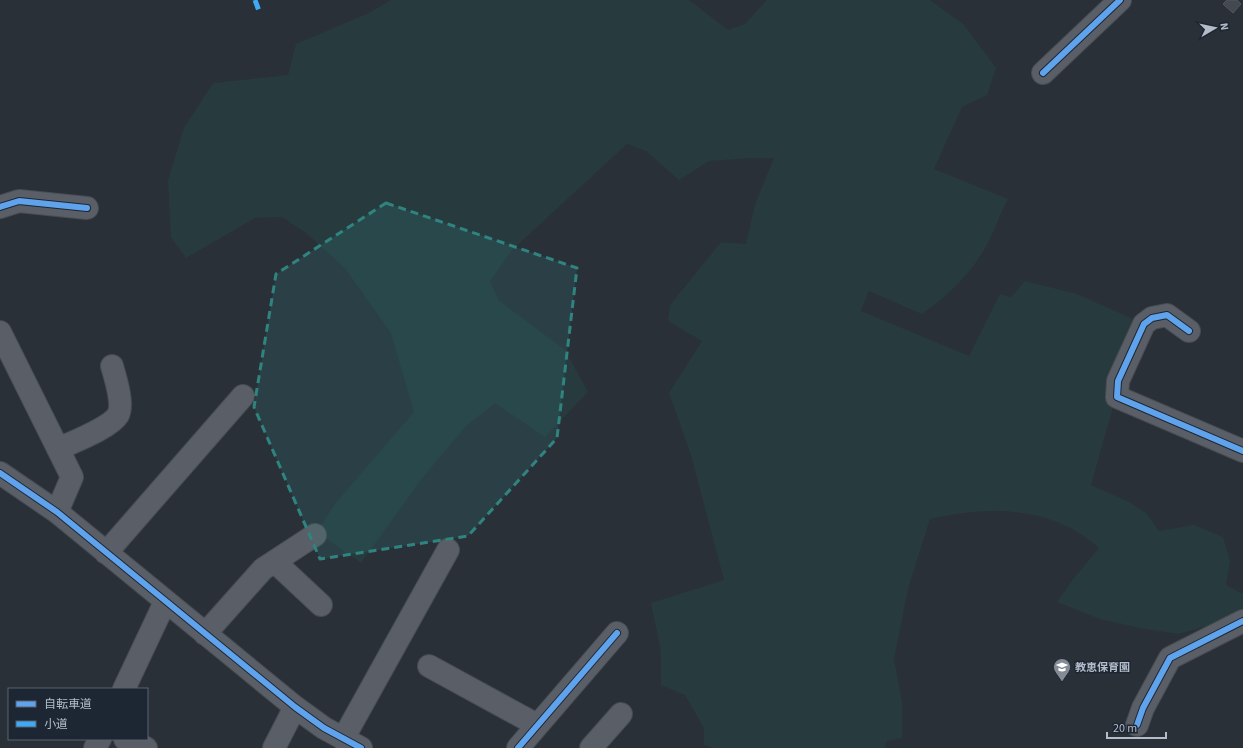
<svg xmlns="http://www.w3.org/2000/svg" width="1243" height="748" font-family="'Source Sans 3','Noto Sans JP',sans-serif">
<rect width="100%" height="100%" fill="#2a3038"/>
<path fill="#273a3e" d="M 391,0 L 689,0 L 728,30 L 745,24 L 767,0 L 930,0 L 963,24 L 996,68 L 987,95 L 962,107 L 934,169 L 1008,199 C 999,215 994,234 984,250 C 968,277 947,296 922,314 L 869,291 L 861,311 L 969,356 L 1000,294 L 1011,297 L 1025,281 L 1077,294 L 1133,319 L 1109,374 L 1115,400 L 1091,485 L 1129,502 L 1146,513 L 1159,531 L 1194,525 L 1223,537 L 1230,561 L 1226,585 L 1243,594 L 1243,612 L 1211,625 L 1178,634 L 1140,628 L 1100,619 L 1057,602 L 1074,578 L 1099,548 C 1051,505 989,506 930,519 L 908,589 L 894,659 L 902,702 L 902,738 L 887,741 L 884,748 L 713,748 L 704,745 L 704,728 L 685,695 L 661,685 L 661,651 L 651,603 L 724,580 L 691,455 L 669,393 L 702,341 L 668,321 L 670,305 L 721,242 L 746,244 L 755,204 L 774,158 L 750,158 L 709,161 L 679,180 L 646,151 L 627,144 L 512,250 L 490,281 L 498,300 L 565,350 L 588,392 L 545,437 L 495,403 L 466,426 L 422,478 L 361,563 L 317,532 L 335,504 L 414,412 L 391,333 L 345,268 L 306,233 L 282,217 L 255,218 L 186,258 L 171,237 L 168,180 L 184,128 L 213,83 L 288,75 L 296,44 L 369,13 Z"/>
<path fill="#444950" stroke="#52575f" d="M 1227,0 L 1237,0 L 1241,4 L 1233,13 L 1223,4 Z"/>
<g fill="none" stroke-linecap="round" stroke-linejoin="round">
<defs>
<path id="minor" d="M 1043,73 L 1120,0
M 0,207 L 19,201 L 87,208
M 1189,331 L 1167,315 L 1152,318 L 1144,324 L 1118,381 L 1117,397 L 1243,451
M 0,332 L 72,477 L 57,512
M 58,449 C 73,442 110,428 118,415 C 124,404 115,377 112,366
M 0,473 L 57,512 L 295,707 L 324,728 L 361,748
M 106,553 L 243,396
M 275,562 L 321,605
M 205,634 L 263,569 L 315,535
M 429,666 L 537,725
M 124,689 L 165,602
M 1137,725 L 1143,708 L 1170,658 L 1243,621
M 125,739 L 146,748
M 343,739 L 448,550
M 95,748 L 100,739
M 274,748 L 295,707
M 518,748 L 617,633
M 591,748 L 621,714"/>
</defs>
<use href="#minor" stroke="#484c53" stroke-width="24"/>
<use href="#minor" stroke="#5a5e66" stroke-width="22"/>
<path stroke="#3fa9f5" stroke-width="5" stroke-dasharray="10 5" stroke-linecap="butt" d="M 255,0 L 259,11"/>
<defs>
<path id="cycleway" d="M 1043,73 L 1120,0
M 0,207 L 19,201 L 87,208
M 1189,331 L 1167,315 L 1152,318 L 1144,324 L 1118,381 L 1117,397 L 1243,451
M 0,473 L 57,512 L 295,707 L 324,728 L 361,748
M 1137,725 L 1143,708 L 1170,658 L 1243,621
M 518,748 L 617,633"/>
</defs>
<use href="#cycleway" stroke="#1d2633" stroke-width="8"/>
<use href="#cycleway" stroke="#60a3ed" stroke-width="6"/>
</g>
<path fill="#308480" fill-opacity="0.2" stroke="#308480" stroke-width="3" stroke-dasharray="8 5" stroke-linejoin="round" d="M 386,203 L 577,268 L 557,438 L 468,536 L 320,559 L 254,407 L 276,274 Z"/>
<defs>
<symbol id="school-pin" viewBox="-11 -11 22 30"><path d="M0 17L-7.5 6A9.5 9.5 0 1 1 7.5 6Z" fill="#848b96" stroke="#1d2633"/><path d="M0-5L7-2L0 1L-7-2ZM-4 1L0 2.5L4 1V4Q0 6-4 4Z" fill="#fff"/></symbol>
</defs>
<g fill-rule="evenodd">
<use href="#school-pin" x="1052" y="657" width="20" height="27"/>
</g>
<g text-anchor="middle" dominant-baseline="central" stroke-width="3" stroke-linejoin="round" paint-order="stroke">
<g font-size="11" font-weight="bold" fill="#b4bcc9" stroke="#1d2633" text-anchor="start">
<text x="1075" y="667">教恵保育園</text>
</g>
</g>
<rect x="8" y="688" width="140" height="52" fill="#1d2633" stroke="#59626f"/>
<rect x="16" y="701" width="20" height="6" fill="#60a3ed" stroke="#59626f"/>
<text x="44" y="708" font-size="12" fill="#b4bcc9">自転車道</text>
<rect x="16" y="721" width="20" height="6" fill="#3fa9f5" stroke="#59626f"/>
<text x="44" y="728" font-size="12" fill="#b4bcc9">小道</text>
<g transform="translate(1215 28) rotate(81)" stroke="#1d2633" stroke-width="3" paint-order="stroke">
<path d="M0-3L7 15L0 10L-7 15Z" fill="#b4bcc9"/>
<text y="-6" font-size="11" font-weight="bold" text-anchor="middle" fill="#b4bcc9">N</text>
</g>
<path d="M1107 732v6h59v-6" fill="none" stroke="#b4bcc9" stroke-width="2"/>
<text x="1113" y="732" font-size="12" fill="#b4bcc9" stroke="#1d2633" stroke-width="3" paint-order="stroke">20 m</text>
</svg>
